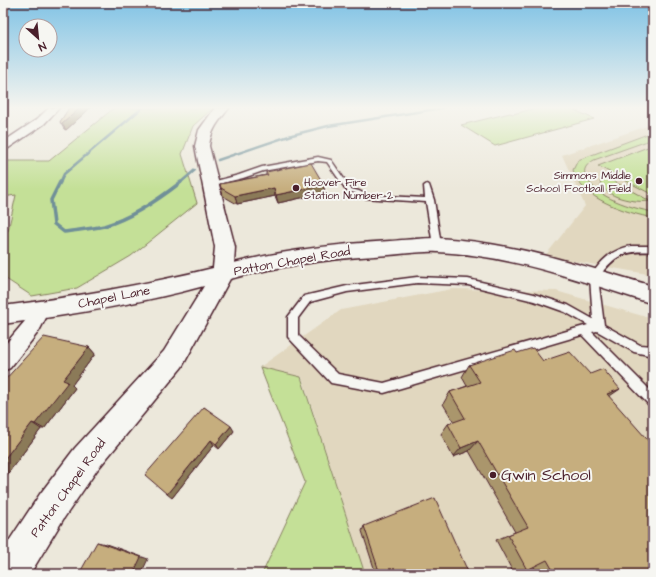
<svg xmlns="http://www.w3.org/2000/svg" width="656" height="577" font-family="'Architects Daughter',sans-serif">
<rect width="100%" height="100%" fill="#ece8db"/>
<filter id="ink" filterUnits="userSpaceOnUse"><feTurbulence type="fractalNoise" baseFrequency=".025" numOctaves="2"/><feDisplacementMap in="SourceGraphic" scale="8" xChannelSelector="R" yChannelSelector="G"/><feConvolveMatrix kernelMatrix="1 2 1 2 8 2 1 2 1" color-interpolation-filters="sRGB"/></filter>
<g filter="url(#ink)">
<path fill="#e1d7bf" d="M 653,124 L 653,275 L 545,256 L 585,206 L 562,155 Z
M 452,289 L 556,291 L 653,319 L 653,574 L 365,574 L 302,377 L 260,367 L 341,310 Z"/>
<path fill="#c4e097" stroke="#878061" d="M 114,108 L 213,108 L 193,126 L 182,154 L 197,203 L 131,256 L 77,288 L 32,296 L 3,277 L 3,233 L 8,231 L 16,195 L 3,197 L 3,161 L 49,161 Z
M 536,108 L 570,108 L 594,119 L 495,146 L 461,125 L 510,113 L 513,114 Z
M 653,132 L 653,139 L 594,160 C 587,164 582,169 586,177 C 596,198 632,208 653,212 L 653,218 C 628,213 580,199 573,170 L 578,160 Z
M 653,145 L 653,195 L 598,166 Z
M 604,176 L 622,186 L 625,184 L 633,188 L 630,190 L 650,201 C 636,203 603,198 600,181 Z
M 260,367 L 301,377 L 365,574 L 262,574 L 305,482 Z"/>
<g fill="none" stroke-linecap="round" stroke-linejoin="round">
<path stroke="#6f8f98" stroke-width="2.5" d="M 218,160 L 292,135 L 328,126 L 442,108
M 60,183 L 64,174 L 142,108
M 180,183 L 195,170"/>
<path stroke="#6f8f98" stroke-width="3.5" d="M 60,182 L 51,200 L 54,224 L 64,232 C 77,230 91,229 104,226 C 132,218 158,200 181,182"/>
<defs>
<path id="lane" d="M 318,157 L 331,160 L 351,189 L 359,191 L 367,195 L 425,198 L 424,186 L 427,184 L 429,185 L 434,200 L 441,245 L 440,247 L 434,247 L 433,245 L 426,202 L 363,198 L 355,193 L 347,191 L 327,162 L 318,161 L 263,171 L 243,178 L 210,186 L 207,184 L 208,183 L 239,175 L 262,167 Z
M 632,246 L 653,246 L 653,252 C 624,250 615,255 598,278 L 604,325 L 640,345 L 653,346 L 653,356 L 634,352 L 597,331 L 592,332 L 653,393 L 653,407 L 649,405 L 582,335 L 384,393 L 331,383 L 288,337 L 288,317 L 304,296 L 347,286 L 417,277 L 468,279 L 534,294 L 568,305 L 593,319 L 590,278 C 600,261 612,249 632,246 ZM 417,283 L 468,285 L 534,301 L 565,312 L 588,325 L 384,383 L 338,374 L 298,335 L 298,318 L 310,302 L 347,292 Z"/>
<path id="street" d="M 49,108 L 59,108 L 44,124 L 7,149 L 3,150 L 3,142 L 36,120 Z
M 41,303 L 47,305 L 50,310 L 39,331 L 10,368 L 3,371 L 3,347 L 25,321 L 35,305 Z"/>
<path id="secondary" d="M 215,108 L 229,108 C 219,121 211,129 209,146 L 235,247 L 234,263 C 285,250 337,244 390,241 C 405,240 422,238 438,238 C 512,242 583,266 653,286 L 653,304 C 583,282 512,255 438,252 C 422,251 405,254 389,255 C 335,258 282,265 230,279 L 182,367 L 97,470 L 64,518 L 30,574 L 3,574 L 3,550 L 40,494 L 75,448 L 164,351 L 204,286 C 138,304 70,315 3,324 L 3,306 C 74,297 144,285 213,268 L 215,247 L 195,146 L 199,130 Z"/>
</defs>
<use href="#lane" stroke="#4a1f2b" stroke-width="3"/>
<use href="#street" stroke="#4a1f2b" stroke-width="3"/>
<use href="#secondary" stroke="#4a1f2b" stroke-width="3"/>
<use href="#lane" fill="#f6f6f2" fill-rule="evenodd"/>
<use href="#street" fill="#f6f6f2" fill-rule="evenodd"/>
<use href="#secondary" fill="#f6f6f2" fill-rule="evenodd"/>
</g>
<path fill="#aa966c" stroke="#4a1f2b" d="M 69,108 L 90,108 L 66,130 L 64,129 L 60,122 Z
M 266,172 L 324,185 L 324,193 L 278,203 L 275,196 L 237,204 L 223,196 L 220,184 L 266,175 Z
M 89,347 L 95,354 L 72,385 L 75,388 L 44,429 L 41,429 L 3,480 L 3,382 Z
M 517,353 L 543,361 L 609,396 L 653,574 L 538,574 L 534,567 L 527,570 L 513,572 L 496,540 L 515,532 L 469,451 L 453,457 L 441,434 L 448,424 L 454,422 L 443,404 L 450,392 L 467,386 L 462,377 L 469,365 Z
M 204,407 L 234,431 L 219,449 L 214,445 L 172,498 Z
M 364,526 L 469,574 L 376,574 L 362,531 Z"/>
<path fill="#8b7a58" stroke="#4a1f2b" d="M 80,108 L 90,108 L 66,130 L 62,124 Z
M 324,185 L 324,193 L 278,203 L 276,195 Z
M 274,188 L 275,196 L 237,204 L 235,196 Z
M 89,347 L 95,354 L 72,385 L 75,388 L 44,429 L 35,424 L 63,380 Z
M 620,389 L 604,400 L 607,394 Z
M 32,423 L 41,429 L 3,480 L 3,461 Z
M 231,426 L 234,431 L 219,449 L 216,444 Z
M 211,440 L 214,445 L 172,498 L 167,494 Z
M 478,441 L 469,451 L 453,457 L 461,448 Z
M 97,542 L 106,544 L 148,559 L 141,574 L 133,574 Z"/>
<path fill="#c6ae7e" stroke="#4a1f2b" d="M 69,108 L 80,108 L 62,124 L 60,122 Z
M 311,163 L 324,185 L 276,195 L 274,188 L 235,196 L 221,188 L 220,184 L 268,175 L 266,172 Z
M 44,337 L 89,347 L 63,380 L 68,382 L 35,424 L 32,423 L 3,461 L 3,382 Z
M 533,348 L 543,361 L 570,352 L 590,374 L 603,369 L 620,389 L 607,394 L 653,446 L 653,574 L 555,574 L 547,560 L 527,570 L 508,535 L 528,527 L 478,441 L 461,448 L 448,424 L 465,418 L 450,392 L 480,382 L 469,365 L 515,350 L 517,353 Z
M 204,407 L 231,426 L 216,444 L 211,440 L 167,494 L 145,475 Z
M 435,498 L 469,574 L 380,574 L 364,526 Z
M 97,542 L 141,557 L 133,574 L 79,574 Z"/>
</g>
<linearGradient id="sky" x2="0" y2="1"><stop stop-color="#81c3e5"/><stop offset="0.57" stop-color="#f6f5ef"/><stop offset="1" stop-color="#f6f5ef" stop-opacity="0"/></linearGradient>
<rect width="656" height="189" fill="url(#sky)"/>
<g fill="#4a1f2b" stroke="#f6f6f2" stroke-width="1.5">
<circle cx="639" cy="181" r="4"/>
<circle cx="296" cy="188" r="4"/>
<circle cx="493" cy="475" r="4"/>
</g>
<g text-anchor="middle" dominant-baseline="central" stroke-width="4" stroke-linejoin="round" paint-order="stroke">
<g font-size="11" fill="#4a1f2b" stroke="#f6f6f2" text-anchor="end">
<text x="631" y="175">Simmons Middle<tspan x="631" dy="13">School Football Field</tspan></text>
<text x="304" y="182" text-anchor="start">Hoover Fire<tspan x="304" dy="13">Station Number 2</tspan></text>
</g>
<g font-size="13" fill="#4a1f2b" stroke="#f6f6f2">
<text transform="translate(292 261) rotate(-10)">Patton Chapel Road</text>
<text transform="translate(114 297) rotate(-11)">Chapel Lane</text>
<text transform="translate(68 488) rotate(-54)">Patton Chapel Road</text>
</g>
<g font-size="16" fill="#4a1f2b" stroke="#f6f6f2" text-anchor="start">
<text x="501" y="475">Gwin School</text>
</g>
</g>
<rect width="656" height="577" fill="none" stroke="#f6f6f2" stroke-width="16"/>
<rect x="8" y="8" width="640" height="561" fill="none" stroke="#4a1f2b" stroke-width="1.5" filter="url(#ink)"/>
<g transform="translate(38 38) rotate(153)"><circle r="19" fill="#f6f6f2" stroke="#b1a0a2"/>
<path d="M0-3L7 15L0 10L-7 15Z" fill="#4a1f2b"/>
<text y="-6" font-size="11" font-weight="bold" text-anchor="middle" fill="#4a1f2b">N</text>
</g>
</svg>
